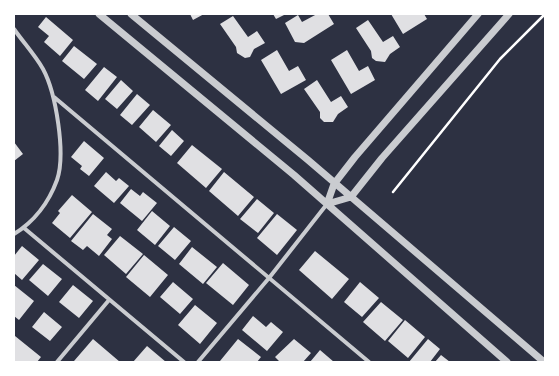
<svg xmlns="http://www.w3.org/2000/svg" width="559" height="376" font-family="Jost,sans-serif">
<rect width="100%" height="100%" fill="#2d3142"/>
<path fill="#e0e0e3" d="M 190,14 L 204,14 L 193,20 Z
M 273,14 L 286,14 L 276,19 Z
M 317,14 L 328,14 L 334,24 L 304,43 L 295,42 L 285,23 L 298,15 L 302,22 Z
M 391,14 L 424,14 L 427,19 L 403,34 Z
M 233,16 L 248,37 L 257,31 L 265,43 L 254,49 L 250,57 L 245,58 L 237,53 L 236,47 L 220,24 Z
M 46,17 L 73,40 L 60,56 L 44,42 L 49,36 L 38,27 Z
M 368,20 L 383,42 L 393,36 L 400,47 L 390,54 L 385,62 L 376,61 L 372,58 L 371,51 L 356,28 Z
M 74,46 L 97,64 L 84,79 L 62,61 Z
M 277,50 L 289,71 L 298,66 L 306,80 L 281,94 L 261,60 Z
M 347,50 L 359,71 L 368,66 L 375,80 L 351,94 L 331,60 Z
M 104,67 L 117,77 L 98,101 L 85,90 Z
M 121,80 L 133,91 L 117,109 L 105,99 Z
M 317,80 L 331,102 L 341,96 L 348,107 L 338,114 L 333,122 L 324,122 L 320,118 L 320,112 L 304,89 Z
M 137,94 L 150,105 L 132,125 L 120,115 Z
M 153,110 L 171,125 L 156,142 L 139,127 Z
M 172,130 L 184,141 L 171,156 L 159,146 Z
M 84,141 L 104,158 L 89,176 L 80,169 L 82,166 L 71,157 Z
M 14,142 L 23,154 L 14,161 Z
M 192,145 L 222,169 L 206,188 L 177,163 Z
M 106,172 L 116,181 L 119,178 L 129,186 L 114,203 L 94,186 Z
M 224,172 L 254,197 L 238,216 L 209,191 Z
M 131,189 L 140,196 L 143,192 L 157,203 L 142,221 L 120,203 Z
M 72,195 L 92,212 L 70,238 L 52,223 L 60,213 L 58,211 Z
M 257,199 L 274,213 L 258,233 L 240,219 Z
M 152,211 L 170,226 L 155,245 L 137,230 Z
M 93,214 L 112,229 L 107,235 L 112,239 L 99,256 L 87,246 L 83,250 L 71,241 Z
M 277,214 L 297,230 L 277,255 L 257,238 Z
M 174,227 L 191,241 L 175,260 L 158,246 Z
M 120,236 L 143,254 L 126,274 L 104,255 Z
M 22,246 L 39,260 L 22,280 L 14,273 L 14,256 Z
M 192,247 L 217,267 L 203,284 L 179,264 Z
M 315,251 L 349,279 L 332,299 L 299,270 Z
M 144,255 L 168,275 L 150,297 L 126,277 Z
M 223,263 L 249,285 L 233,305 L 206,283 Z
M 43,264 L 62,279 L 48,296 L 29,280 Z
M 173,282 L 193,299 L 180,314 L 160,297 Z
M 360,282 L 379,298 L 362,317 L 344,302 Z
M 14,285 L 34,301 L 19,320 L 14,316 Z
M 73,285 L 93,301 L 79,318 L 59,302 Z
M 381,302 L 403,320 L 385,341 L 363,322 Z
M 195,305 L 217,323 L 200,344 L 178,325 Z
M 44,312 L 62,327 L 50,341 L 32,327 Z
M 253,316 L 266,327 L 271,322 L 283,332 L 267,351 L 242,330 Z
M 405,320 L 425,337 L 408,358 L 388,341 Z
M 15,336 L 41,357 L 37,362 L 14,361 Z
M 93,339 L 120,362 L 74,361 Z
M 238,339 L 261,357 L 257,362 L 222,362 L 220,361 Z
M 294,339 L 311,353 L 303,362 L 280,362 L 275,357 Z
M 428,339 L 440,349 L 430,362 L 409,362 Z
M 147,346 L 166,362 L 133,362 Z
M 320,350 L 334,362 L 310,362 Z
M 441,355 L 450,362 L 435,362 Z"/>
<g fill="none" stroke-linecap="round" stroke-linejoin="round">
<path stroke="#fff" stroke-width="2.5" d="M 393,192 L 500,59 L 545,14"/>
<path stroke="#caccd0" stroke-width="4" d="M 14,29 C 23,42 35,55 43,69 C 56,93 66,154 57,180 C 49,202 34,222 14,234
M 54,97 L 369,362
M 24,228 L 184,362
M 57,362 L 109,300
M 198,362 L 269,278 L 327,204"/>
<path stroke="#caccd0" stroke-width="7" d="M 99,14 L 294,175 L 507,362
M 131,14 L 308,160 L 544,362
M 327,204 L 351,197 L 382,158 L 509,14
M 327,204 L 334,184 L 355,157 L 478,14"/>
</g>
<rect width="559" height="376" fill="none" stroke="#ffffff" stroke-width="30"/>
</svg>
